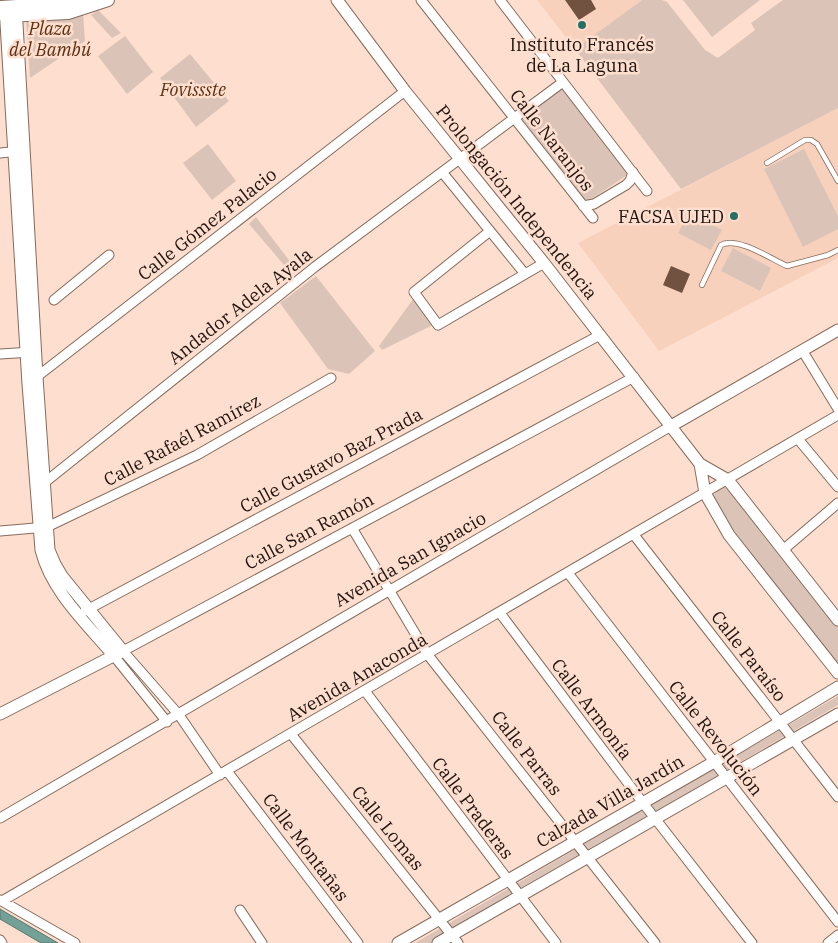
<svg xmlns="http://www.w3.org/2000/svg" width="838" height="943" font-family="'IBM Plex Serif',serif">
<rect width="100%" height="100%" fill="#fedece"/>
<path fill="#f8d1bd" d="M 537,0 L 642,0 L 575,49 Z
M 838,108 L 838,258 L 659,351 L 578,243 Z"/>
<path fill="#dbc4b7" d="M 642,0 L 662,0 L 667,2 L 705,50 L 718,58 L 755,30 L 751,23 L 783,0 L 838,0 L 838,108 L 681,189 L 575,49 Z
M 683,0 L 760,0 L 712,37 Z
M 98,10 L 121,33 L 112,38 L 91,15 Z
M 83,14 L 85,41 L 30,78 L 26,19 Z
M 125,36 L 153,72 L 127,94 L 98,56 Z
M 190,54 L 229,101 L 196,127 L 160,78 Z
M 560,84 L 629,174 L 585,203 L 518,115 Z
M 208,144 L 236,181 L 212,200 L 183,163 Z
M 804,149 L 838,216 L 838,229 L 803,247 L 764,169 Z
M 689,213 L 722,230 L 711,250 L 678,233 Z
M 256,217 L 295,268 L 290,272 L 249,224 Z
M 733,248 L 771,268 L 760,291 L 721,271 Z
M 316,276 L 375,351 L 349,374 L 328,369 L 280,303 Z
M 414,298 L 435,324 L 382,350 L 379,346 Z
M 724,487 L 731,490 L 838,625 L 838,664 L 720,514 L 713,497 L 718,488 Z
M 838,696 L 838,705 L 431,943 L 415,943 Z"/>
<path fill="#73a198" stroke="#5a776f" d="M 0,909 L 58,943 L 41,943 L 0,919 Z"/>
<path fill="#71513f" d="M 565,0 L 591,0 L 596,9 L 579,20 Z
M 671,266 L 690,274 L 682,293 L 663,285 Z"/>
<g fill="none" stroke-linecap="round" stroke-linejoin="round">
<defs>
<path id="service" d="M 767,163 L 805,140 L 811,140 L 817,144 L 838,181
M 702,285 L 721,245 C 737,236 771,259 787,266 L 828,255 L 838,250"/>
<path id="minor" d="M 421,0 L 593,218
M 500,0 L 647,191
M 0,153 L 20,151
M 442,172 L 525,274
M 583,206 L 594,204 L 626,185 L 630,181 L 633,172
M 490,231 L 414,292 L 438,325 L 544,263
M 54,300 L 109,255
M 802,350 L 838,409
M 0,354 L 32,352
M 34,379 L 405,91
M 798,439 L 838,487
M 44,483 L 316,266 L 563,82
M 352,528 L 428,655 L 655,943
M 0,531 L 47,527 L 197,455 L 331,378
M 634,535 L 838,797
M 783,550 L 838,503
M 568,573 L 838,922
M 85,611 L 600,335
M 500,613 L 643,803 L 752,943
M 114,656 L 167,722
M 365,691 L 556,943
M 291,734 L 458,943
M 227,771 L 358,943
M 220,775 L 179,715 L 123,651 L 634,377
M 0,818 L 671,426
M 0,900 L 75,943
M 2,901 L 838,415
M 240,910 L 262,943
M 0,940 L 2,943
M 828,943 L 838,935"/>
<path id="tertiary" d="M 337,0 L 405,91 L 544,263 L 700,464 L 728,480 L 838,620
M 5,7 L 28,384 L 41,550 C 51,591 87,624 114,656
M 671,426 L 838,330
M 700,464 L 705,493 L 729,535 L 838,673
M 0,714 L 123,651 L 62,576 L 55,564 L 49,550 L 37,377 L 16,6
M 398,943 L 714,762 L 838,687
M 438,943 L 838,714"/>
<path id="secondary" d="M 0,7 L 70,3 L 82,0
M 0,12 L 6,16 L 68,13 L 108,0"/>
</defs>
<use href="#service" stroke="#866b5c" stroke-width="6"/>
<use href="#minor" stroke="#866b5c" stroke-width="11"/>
<use href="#tertiary" stroke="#866b5c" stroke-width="13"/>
<use href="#secondary" stroke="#866b5c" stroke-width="14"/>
<use href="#service" stroke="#fff" stroke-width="4.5"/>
<use href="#minor" stroke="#fff" stroke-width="9"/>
<use href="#tertiary" stroke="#fff" stroke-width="11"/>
<use href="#secondary" stroke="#fff" stroke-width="12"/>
</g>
<g fill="#286e63" stroke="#fedece" stroke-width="2">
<circle cx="582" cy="25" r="5"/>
<circle cx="734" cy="216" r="5"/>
</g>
<g text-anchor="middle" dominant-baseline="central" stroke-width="5" stroke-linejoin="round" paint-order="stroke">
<g font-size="18" font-style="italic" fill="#5e2e10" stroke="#fedece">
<text x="50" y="28">Plaza<tspan x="50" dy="21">del Bambú</tspan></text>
<text x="193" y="89">Fovissste</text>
</g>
<g font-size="18" fill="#1e140e" stroke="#fedece">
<text x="582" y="44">Instituto Francés<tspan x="582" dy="21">de La Laguna</tspan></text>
<text x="724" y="216" text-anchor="end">FACSA UJED</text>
</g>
<g font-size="18" fill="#1e140e" stroke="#fedece">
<text transform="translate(552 140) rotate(52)">Calle Naranjos</text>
<text transform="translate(517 202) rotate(51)">Prolongación Independencia</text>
<text transform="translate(207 224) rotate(-38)">Calle Gómez Palacio</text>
<text transform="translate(240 306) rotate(-38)">Andador Adela Ayala</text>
<text transform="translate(182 440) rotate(-28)">Calle Rafaél Ramírez</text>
<text transform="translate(331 460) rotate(-28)">Calle Gustavo Baz Prada</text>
<text transform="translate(309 531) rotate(-28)">Calle San Ramón</text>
<text transform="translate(410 559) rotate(-30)">Avenida San Ignacio</text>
<text transform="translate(749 656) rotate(52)">Calle Paraíso</text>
<text transform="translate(357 677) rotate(-30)">Avenida Anaconda</text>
<text transform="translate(592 709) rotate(53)">Calle Armonía</text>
<text transform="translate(716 738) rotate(52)">Calle Revolución</text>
<text transform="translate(527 753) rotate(52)">Calle Parras</text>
<text transform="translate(610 801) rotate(-30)">Calzada Villa Jardín</text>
<text transform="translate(473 808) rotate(53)">Calle Praderas</text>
<text transform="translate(388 828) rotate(51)">Calle Lomas</text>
<text transform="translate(306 847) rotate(53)">Calle Montañas</text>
</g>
</g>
</svg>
